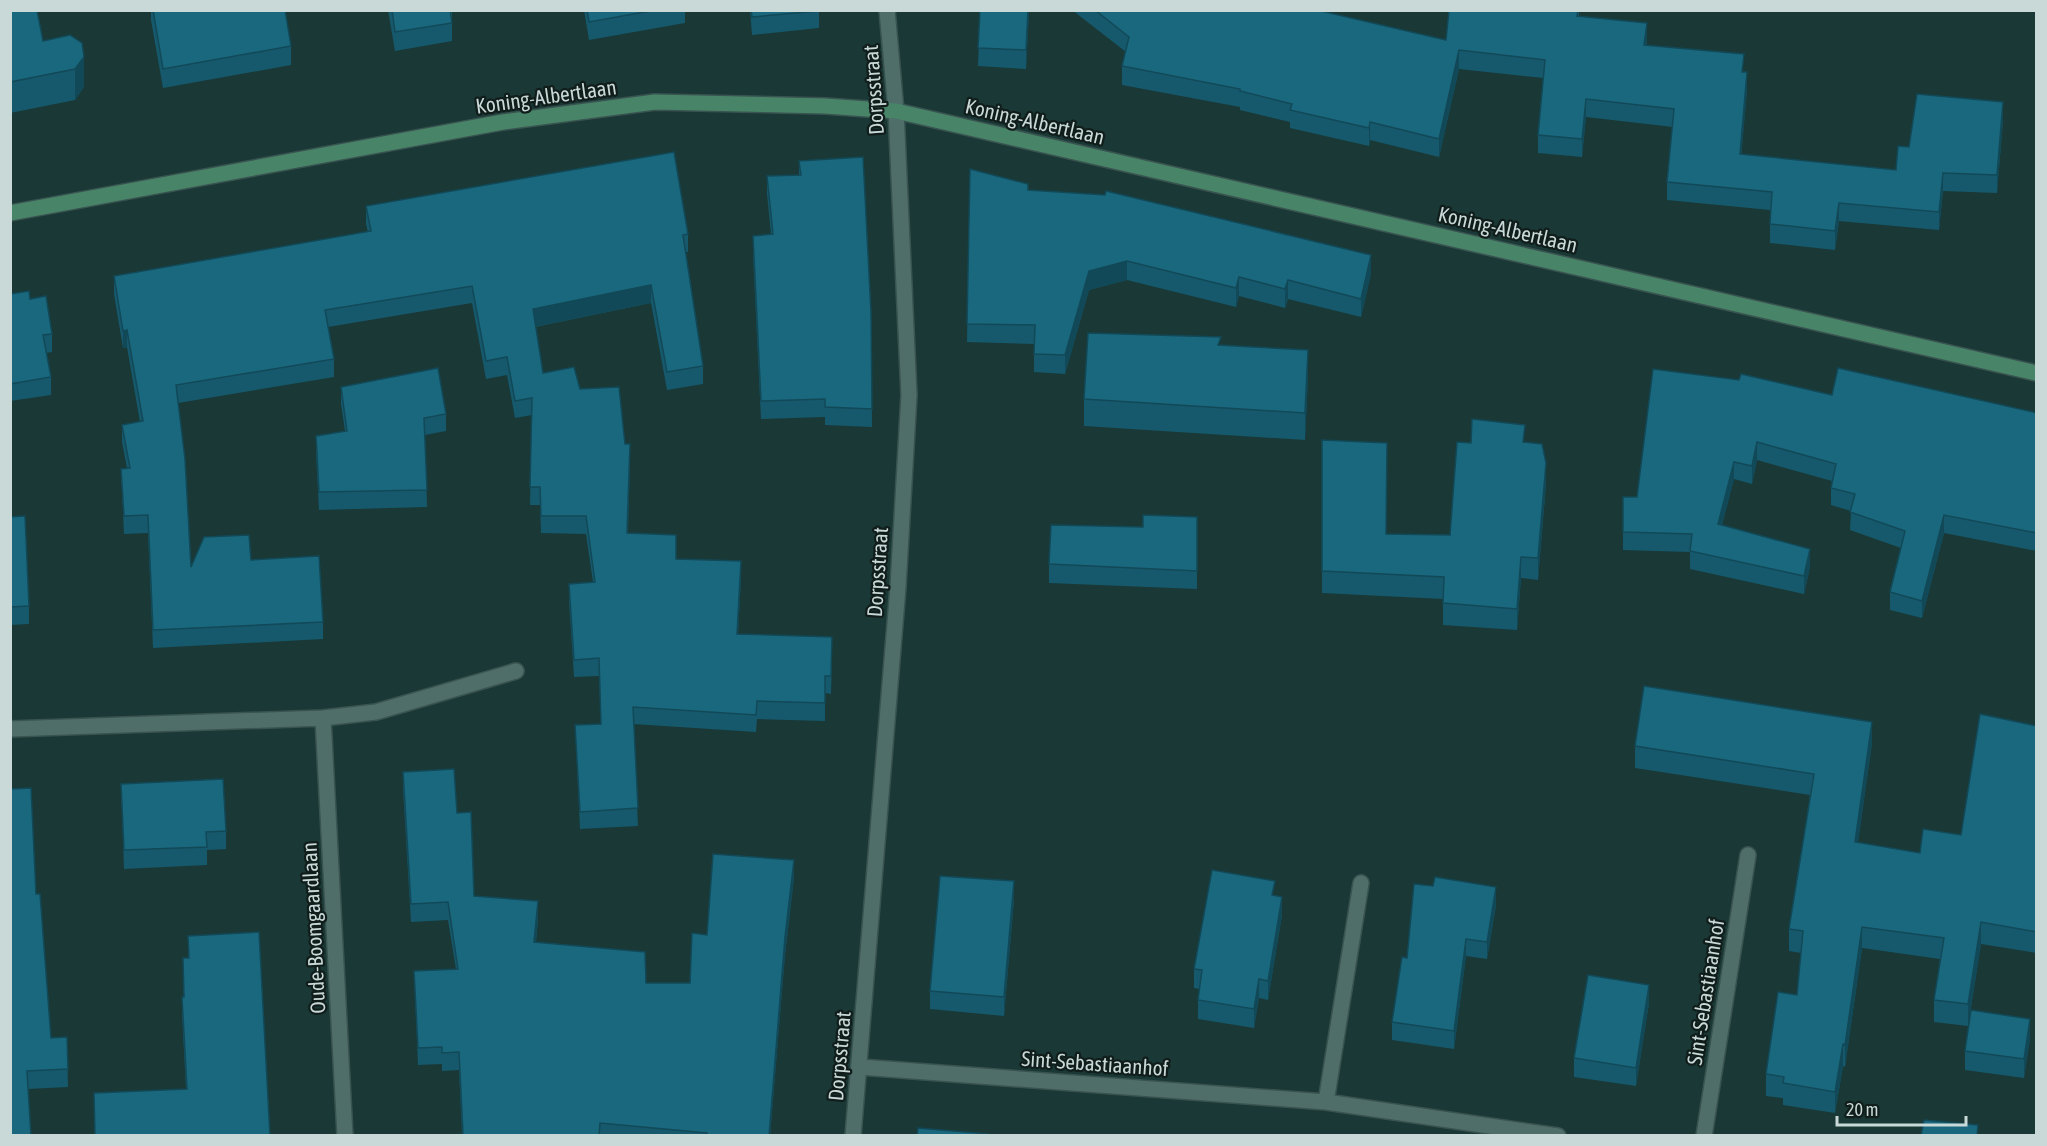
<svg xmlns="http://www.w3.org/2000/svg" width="2047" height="1146" font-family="'Asap Condensed',sans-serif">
<rect width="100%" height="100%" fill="#1a3835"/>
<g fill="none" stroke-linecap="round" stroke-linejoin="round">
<defs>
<path id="street" d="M 323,718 L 376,712 L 516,671
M 10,729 L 323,718 L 345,1136
M 860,1067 L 1326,1102 L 1558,1136
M 1326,1102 L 1361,883
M 853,1136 L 898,587 L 909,395 L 896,111 L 887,10
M 1704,1136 L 1748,855"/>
<path id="secondary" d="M 10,213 L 503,122 L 655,102 L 825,106 L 896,111 L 2036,373"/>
</defs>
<use href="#street" stroke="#395350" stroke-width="18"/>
<use href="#secondary" stroke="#395350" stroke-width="18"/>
<use href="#street" stroke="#4f6e6a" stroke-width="15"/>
<use href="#secondary" stroke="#488468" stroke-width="15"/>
</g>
<path fill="#16596c" d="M 10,10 L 43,41 L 70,35 L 84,87 L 75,100 L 10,113 Z
M 151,10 L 285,10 L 291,46 L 291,65 L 163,88 L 151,20 Z
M 388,10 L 452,10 L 452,41 L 395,51 Z
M 584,10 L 685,10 L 685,23 L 589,40 Z
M 750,10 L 819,10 L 819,28 L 752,35 Z
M 980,10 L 1029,10 L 1026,69 L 978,66 Z
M 1072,10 L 1317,10 L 1446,40 L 1579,10 L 1579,16 L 1647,41 L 1646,46 L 1744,72 L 1747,90 L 1741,155 L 1896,170 L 1909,147 L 2003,120 L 1997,193 L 1943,191 L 1939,230 L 1839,221 L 1835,250 L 1770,243 L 1770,210 L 1667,200 L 1667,182 L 1673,127 L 1586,117 L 1582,157 L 1538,153 L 1538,135 L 1543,78 L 1459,69 L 1439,157 L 1370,140 L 1369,146 L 1290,128 L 1290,122 L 1240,110 L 1240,107 L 1122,85 L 1122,66 L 1126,52 Z
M 799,161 L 871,312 L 872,427 L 825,425 L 825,417 L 761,419 L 753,255 L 753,236 L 771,234 L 767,194 L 767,176 L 799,175 Z
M 970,169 L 1028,190 L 1371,274 L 1361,317 L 1288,299 L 1285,308 L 1239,296 L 1236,307 L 1127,280 L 1089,290 L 1065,374 L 1034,372 L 1034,344 L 967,342 Z
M 366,206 L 688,234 L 688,252 L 686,252 L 703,366 L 703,384 L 667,390 L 651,303 L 535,327 L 543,373 L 580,389 L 625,444 L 630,462 L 628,533 L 676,559 L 741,578 L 738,634 L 832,654 L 831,694 L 825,693 L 825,721 L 757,719 L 756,732 L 633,724 L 638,826 L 580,829 L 575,725 L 601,724 L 599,676 L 574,677 L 569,601 L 569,584 L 593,582 L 586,534 L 541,533 L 540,505 L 530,505 L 532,415 L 515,418 L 507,375 L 486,379 L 472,303 L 328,327 L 334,359 L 334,377 L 178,403 L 191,567 L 251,560 L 323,622 L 323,639 L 153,648 L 148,533 L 124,534 L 121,469 L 127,468 L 122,442 L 122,425 L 140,422 L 127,347 L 123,348 L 114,294 L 114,276 L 368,232 L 366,224 Z
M 10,294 L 30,299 L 52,334 L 52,352 L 46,353 L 51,377 L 51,395 L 10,401 Z
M 1221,345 L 1308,377 L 1305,440 L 1084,426 L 1084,399 Z
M 341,387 L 446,414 L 446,431 L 425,435 L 427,507 L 319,510 L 316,454 L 316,436 L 345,431 L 341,404 Z
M 1832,395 L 2037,413 L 2037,551 L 1944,533 L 1922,618 L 1890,610 L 1890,592 L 1901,548 L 1850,530 L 1851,511 L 1831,505 L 1831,488 L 1832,481 L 1757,460 L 1752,484 L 1734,479 L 1722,525 L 1810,567 L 1804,594 L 1690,569 L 1690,552 L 1623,550 L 1623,497 L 1637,497 Z
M 1322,440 L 1387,534 L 1450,535 L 1525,443 L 1546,484 L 1538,580 L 1521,578 L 1517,630 L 1443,625 L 1443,599 L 1322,593 Z
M 10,517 L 29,606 L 29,624 L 10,625 Z
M 1197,517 L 1197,589 L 1049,583 L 1049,564 L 1143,527 Z
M 2037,726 L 2037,953 L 1981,944 L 1968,1026 L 1934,1022 L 1934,1000 L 1940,959 L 1862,948 L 1845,1067 L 1843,1066 L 1835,1113 L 1783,1105 L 1783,1098 L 1766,1096 L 1766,1074 L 1797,995 L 1801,953 L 1789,951 L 1789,929 L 1810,795 L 1635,768 L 1635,746 L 1872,743 L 1858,842 L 1920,853 L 1961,835 Z
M 403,772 L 457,813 L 474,896 L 538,919 L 536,942 L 646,983 L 690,983 L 707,935 L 794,878 L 785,955 L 770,1136 L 440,1136 L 462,1134 L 459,1070 L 442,1071 L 442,1064 L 418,1065 L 414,971 L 456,969 L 448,920 L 411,922 L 403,789 Z
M 121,784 L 226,831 L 226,849 L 207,850 L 207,865 L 124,869 Z
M 36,894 L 51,1038 L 67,1037 L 68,1087 L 28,1089 L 10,1136 Z
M 1275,896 L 1282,915 L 1268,1000 L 1259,998 L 1254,1028 L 1198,1019 L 1198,1000 L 1199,989 L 1194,988 L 1194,969 Z
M 1014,900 L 1004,1016 L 930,1009 L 930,991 Z
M 1496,905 L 1487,959 L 1466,956 L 1454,1049 L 1392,1040 L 1392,1022 Z
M 188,936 L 270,1136 L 95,1136 L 94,1093 L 186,1089 L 182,1015 L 182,997 L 184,997 L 183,958 L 188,958 Z
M 1649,1003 L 1636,1086 L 1574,1077 L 1574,1058 Z
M 2030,1038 L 2024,1078 L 1965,1070 L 1965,1051 Z"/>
<path fill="#124958" d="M 1028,10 L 1029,10 L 1026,69 L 1026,50 Z
M 1647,23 L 1647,41 L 1644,64 L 1644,45 Z
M 1459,50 L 1459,69 L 1439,157 L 1439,139 Z
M 84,57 L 84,87 L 75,100 L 75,69 Z
M 1747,72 L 1747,90 L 1740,173 L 1740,154 Z
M 1586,99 L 1586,117 L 1582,157 L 1582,139 Z
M 2003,102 L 2003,120 L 1997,193 L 1997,175 Z
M 1370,122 L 1370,140 L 1369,146 L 1369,128 Z
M 1943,173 L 1943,191 L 1939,230 L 1939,212 Z
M 1839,203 L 1839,221 L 1835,250 L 1835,231 Z
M 1371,255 L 1371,274 L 1361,317 L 1361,299 Z
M 1127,261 L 1127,280 L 1089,290 L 1065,374 L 1065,355 L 1089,271 Z
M 1239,277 L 1239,296 L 1236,307 L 1236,288 Z
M 1288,280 L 1288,299 L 1285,308 L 1285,289 Z
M 651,285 L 651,303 L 533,327 L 533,309 Z
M 127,330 L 127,347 L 123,348 L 123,331 Z
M 1308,350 L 1308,377 L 1305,440 L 1305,413 Z
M 1757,442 L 1757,460 L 1752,484 L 1752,466 Z
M 1734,462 L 1734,479 L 1718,541 L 1718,524 Z
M 1546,463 L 1546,484 L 1538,580 L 1538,558 Z
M 1944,515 L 1944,533 L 1922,618 L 1922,601 Z
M 1810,549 L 1810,567 L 1804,594 L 1804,576 Z
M 1521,557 L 1521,578 L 1517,630 L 1517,609 Z
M 741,561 L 741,578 L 737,651 L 737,634 Z
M 1872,722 L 1872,743 L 1855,864 L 1855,842 Z
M 794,860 L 794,878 L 785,955 L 770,1136 L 769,1136 L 785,937 Z
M 1014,881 L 1014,900 L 1004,1016 L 1004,997 Z
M 1496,887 L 1496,905 L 1487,959 L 1487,942 Z
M 1282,897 L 1282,915 L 1268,1000 L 1268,981 Z
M 538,901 L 538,919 L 534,960 L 534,942 Z
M 1981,922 L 1981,944 L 1968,1026 L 1968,1004 Z
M 1862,927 L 1862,948 L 1845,1067 L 1845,1045 Z
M 1466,939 L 1466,956 L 1454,1049 L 1454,1031 Z
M 1259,979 L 1259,998 L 1254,1028 L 1254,1009 Z
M 1649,985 L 1649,1003 L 1636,1086 L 1636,1068 Z
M 2030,1019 L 2030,1038 L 2024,1078 L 2024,1059 Z
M 1843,1044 L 1843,1066 L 1835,1113 L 1835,1092 Z"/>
<path fill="#1a687d" stroke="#124958" stroke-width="1.5" d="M 10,10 L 37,10 L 43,41 L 70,35 L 82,43 L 84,57 L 75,69 L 10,82 Z
M 153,10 L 285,10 L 291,46 L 163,69 Z
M 392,10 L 450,10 L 452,23 L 395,32 Z
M 587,10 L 656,10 L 589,22 Z
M 751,10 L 819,10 L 819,11 L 752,17 Z
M 980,10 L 1028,10 L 1026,50 L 978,48 Z
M 1095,10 L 1317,10 L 1446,40 L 1449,10 L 1578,10 L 1577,16 L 1647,23 L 1644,45 L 1744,54 L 1742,72 L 1747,72 L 1740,154 L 1896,170 L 1898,146 L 1909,147 L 1917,94 L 2003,102 L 1997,175 L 1943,173 L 1939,212 L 1839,203 L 1835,231 L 1770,224 L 1772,192 L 1667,182 L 1674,109 L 1586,99 L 1582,139 L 1538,135 L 1545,60 L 1459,50 L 1439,139 L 1370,122 L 1369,128 L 1290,110 L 1292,104 L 1240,91 L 1240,89 L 1122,66 L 1129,37 Z
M 674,152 L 688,234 L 683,235 L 703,366 L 667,372 L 651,285 L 533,309 L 543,373 L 574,367 L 580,389 L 619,387 L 625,444 L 630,444 L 627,533 L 676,535 L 676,559 L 741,561 L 737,634 L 832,637 L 831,676 L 825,676 L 825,703 L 757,701 L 756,715 L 633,707 L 638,808 L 580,812 L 575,725 L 601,724 L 599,658 L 574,660 L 569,584 L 595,582 L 586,516 L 541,516 L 540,487 L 530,487 L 532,398 L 515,401 L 507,357 L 486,361 L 472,286 L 325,310 L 334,359 L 176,385 L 185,459 L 191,567 L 204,537 L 249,535 L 251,560 L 319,556 L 323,622 L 153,630 L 148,515 L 124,516 L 121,469 L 130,468 L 122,425 L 143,421 L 127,330 L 123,331 L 114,276 L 371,231 L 366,206 Z
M 863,157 L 871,312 L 872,409 L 825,407 L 825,399 L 761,401 L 753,236 L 773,234 L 767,176 L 801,175 L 799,161 Z
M 970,169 L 1028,184 L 1028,190 L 1105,195 L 1106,191 L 1371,255 L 1361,299 L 1288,280 L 1285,289 L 1239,277 L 1236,288 L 1127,261 L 1089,271 L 1065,355 L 1034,354 L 1035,325 L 967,324 Z
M 29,291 L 30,299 L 46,296 L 52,334 L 43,335 L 51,377 L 10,384 L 10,294 Z
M 1088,333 L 1221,337 L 1218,345 L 1308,350 L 1305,413 L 1084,399 Z
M 438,368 L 446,414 L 424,418 L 427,490 L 319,492 L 316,436 L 347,431 L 341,387 Z
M 1838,368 L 2037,413 L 2037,533 L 1944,515 L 1922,601 L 1890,592 L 1905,531 L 1850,512 L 1855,494 L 1831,488 L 1836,464 L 1757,442 L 1752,466 L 1734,462 L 1718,524 L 1810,549 L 1804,576 L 1690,551 L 1692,534 L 1623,532 L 1623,497 L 1637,497 L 1653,369 L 1739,380 L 1741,374 L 1832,395 Z
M 1472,419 L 1525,425 L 1523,442 L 1542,444 L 1546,463 L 1538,558 L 1521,557 L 1517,609 L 1443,603 L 1444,577 L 1322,571 L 1322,440 L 1387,443 L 1386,534 L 1450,535 L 1457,442 L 1471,443 Z
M 1143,515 L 1197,517 L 1197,571 L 1049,564 L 1051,525 L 1143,527 Z
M 25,516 L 29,606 L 10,607 L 10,517 Z
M 1644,686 L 1872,722 L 1855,842 L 1920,853 L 1923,829 L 1961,835 L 1980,714 L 2037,726 L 2037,932 L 1981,922 L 1968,1004 L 1934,1000 L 1944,938 L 1862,927 L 1845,1045 L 1843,1044 L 1835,1092 L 1783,1083 L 1784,1077 L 1766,1074 L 1778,992 L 1797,995 L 1803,931 L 1789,929 L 1814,774 L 1635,746 Z
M 454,769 L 457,813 L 471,812 L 474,896 L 538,901 L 534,942 L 645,952 L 646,983 L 690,983 L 692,933 L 707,935 L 713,854 L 794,860 L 785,937 L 769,1136 L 707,1136 L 707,1133 L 600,1123 L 599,1136 L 440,1136 L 463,1134 L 459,1052 L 442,1053 L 442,1047 L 418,1048 L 414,971 L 458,969 L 448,902 L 411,904 L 403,772 Z
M 223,779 L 226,831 L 206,832 L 207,847 L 124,850 L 121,784 Z
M 31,788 L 36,894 L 40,894 L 51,1038 L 67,1037 L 68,1069 L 27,1071 L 31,1136 L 10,1136 L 10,789 Z
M 1212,870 L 1275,881 L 1272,895 L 1282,897 L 1268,981 L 1259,979 L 1254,1009 L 1198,1000 L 1202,970 L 1194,969 Z
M 940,876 L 1014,881 L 1004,997 L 930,991 Z
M 1435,877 L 1496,887 L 1487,942 L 1466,939 L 1454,1031 L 1392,1022 L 1402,957 L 1407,958 L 1414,884 L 1433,886 Z
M 259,932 L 270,1136 L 95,1136 L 94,1093 L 187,1089 L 182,997 L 184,997 L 183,958 L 189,958 L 188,936 Z
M 1588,975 L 1649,985 L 1636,1068 L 1574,1058 Z
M 1971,1010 L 2030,1019 L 2024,1059 L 1965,1051 Z
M 1924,1120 L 1978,1125 L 1977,1136 L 1921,1136 Z
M 918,1128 L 988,1134 L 988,1136 L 917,1136 Z"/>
<g text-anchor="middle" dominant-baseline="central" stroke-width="4.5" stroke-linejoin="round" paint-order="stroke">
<g font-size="21" fill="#c8d9d7" stroke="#101d1b">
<text transform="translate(873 90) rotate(-94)">Dorpsstraat</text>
<text transform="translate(546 96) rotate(-8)">Koning-Albertlaan</text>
<text transform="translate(1035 121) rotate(13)">Koning-Albertlaan</text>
<text transform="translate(1508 229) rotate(13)">Koning-Albertlaan</text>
<text transform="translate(877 572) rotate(-86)">Dorpsstraat</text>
<text transform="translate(313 928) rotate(-93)">Oude-Boomgaardlaan</text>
<text transform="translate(1705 992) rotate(-81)">Sint-Sebastiaanhof</text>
<text transform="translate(839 1056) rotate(-85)">Dorpsstraat</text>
<text transform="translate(1095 1063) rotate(4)">Sint-Sebastiaanhof</text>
</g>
</g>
<rect width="2047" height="1146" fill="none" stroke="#c8d9d7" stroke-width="24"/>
<path d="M1837 1116v9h129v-9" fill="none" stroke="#c8d9d7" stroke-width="3"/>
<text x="1846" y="1116" font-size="18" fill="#c8d9d7" stroke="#101d1b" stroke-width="4.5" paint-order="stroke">20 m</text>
</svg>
